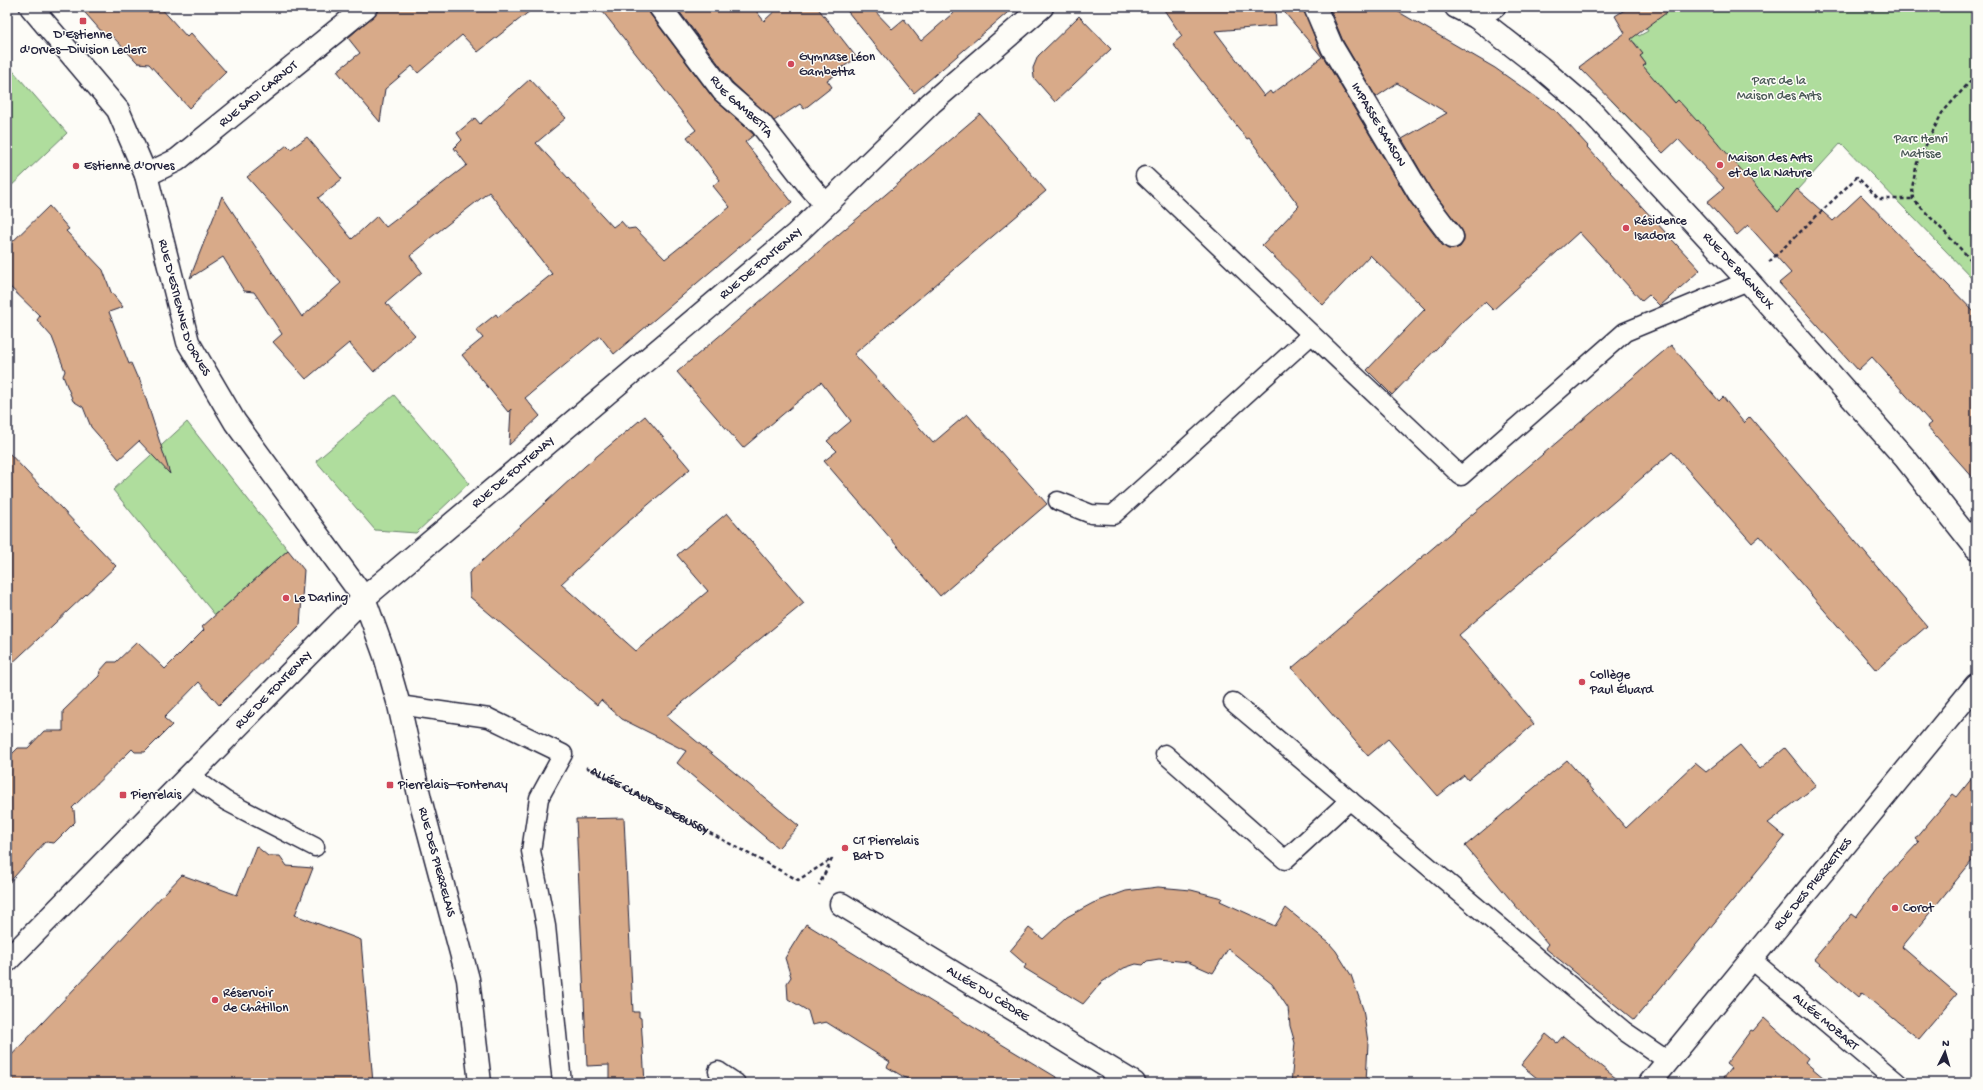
<svg xmlns="http://www.w3.org/2000/svg" width="1983" height="1090" font-family="'Gochi Hand',sans-serif">
<rect width="100%" height="100%" fill="#fdfcf7"/>
<filter id="ink" filterUnits="userSpaceOnUse"><feTurbulence type="fractalNoise" baseFrequency=".025" numOctaves="2"/><feDisplacementMap in="SourceGraphic" scale="8" xChannelSelector="R" yChannelSelector="G"/><feConvolveMatrix kernelMatrix="1 2 1 2 8 2 1 2 1" color-interpolation-filters="sRGB"/></filter>
<g filter="url(#ink)">
<path fill="#afdd9d" stroke="#68806c" d="M 1647,7 L 1976,7 L 1976,282 L 1841,143 L 1777,213 L 1678,101 L 1675,103 L 1668,94 L 1659,117 L 1642,132 L 1611,100 L 1624,89 L 1620,84 L 1646,64 L 1640,56 L 1642,54 L 1635,43 L 1628,40 L 1637,34 L 1639,36 L 1648,31 L 1646,28 Z
M 7,64 L 67,133 L 7,190 Z
M 394,395 L 469,483 L 416,533 L 375,530 L 316,461 Z
M 187,422 L 288,550 L 215,615 L 113,490 Z"/>
<path fill="#d8aa89" stroke="#22223b" d="M 80,7 L 160,7 L 187,37 L 191,33 L 226,72 L 189,108 L 149,64 L 138,63 L 112,36 L 108,39 Z
M 383,7 L 535,7 L 478,52 L 462,35 L 418,73 L 412,66 L 385,89 L 380,122 L 337,71 L 360,53 L 348,38 Z
M 599,7 L 648,7 L 650,14 L 713,98 L 754,135 L 745,142 L 792,202 L 614,354 L 600,336 L 525,398 L 540,416 L 509,445 L 511,409 L 508,412 L 462,355 L 483,338 L 476,330 L 496,314 L 498,317 L 552,274 L 489,192 L 425,242 L 426,243 L 410,256 L 422,272 L 386,303 L 415,335 L 374,372 L 349,343 L 306,379 L 273,342 L 282,334 L 254,292 L 244,291 L 223,257 L 190,278 L 222,196 L 302,317 L 341,283 L 247,177 L 287,145 L 291,149 L 307,137 L 342,179 L 318,198 L 352,239 L 377,216 L 386,227 L 467,165 L 454,148 L 462,140 L 457,133 L 475,118 L 480,124 L 530,79 L 566,118 L 536,143 L 613,227 L 621,221 L 628,229 L 635,228 L 665,259 L 730,207 L 713,186 L 720,180 L 687,137 L 696,130 Z
M 676,7 L 753,7 L 764,21 L 779,7 L 817,7 L 857,58 L 832,74 L 834,76 L 827,80 L 832,87 L 804,109 L 800,104 L 774,121 L 732,82 Z
M 844,7 L 871,7 L 892,29 L 904,19 L 921,41 L 960,7 L 1014,7 L 914,93 Z
M 1162,7 L 1275,7 L 1276,26 L 1215,31 L 1264,96 L 1270,91 L 1272,94 L 1322,57 L 1280,7 L 1303,7 L 1321,53 L 1410,202 L 1442,245 L 1448,249 L 1454,249 L 1460,247 L 1464,241 L 1464,235 L 1462,230 L 1431,189 L 1402,139 L 1447,113 L 1397,83 L 1376,97 L 1343,41 L 1329,7 L 1390,7 L 1495,68 L 1557,112 L 1588,146 L 1587,147 L 1700,270 L 1660,306 L 1649,295 L 1642,301 L 1579,232 L 1493,310 L 1485,302 L 1462,322 L 1392,395 L 1367,370 L 1425,309 L 1370,255 L 1323,305 L 1262,245 L 1299,206 L 1249,138 L 1247,139 L 1173,44 L 1182,36 Z
M 1629,7 L 1674,7 L 1631,39 L 1643,54 L 1640,56 L 1646,64 L 1643,66 L 1675,103 L 1678,100 L 1697,121 L 1698,120 L 1778,212 L 1797,189 L 1833,221 L 1861,195 L 1976,314 L 1976,481 L 1927,426 L 1931,423 L 1872,357 L 1858,370 L 1779,283 L 1791,273 L 1748,225 L 1737,235 L 1707,202 L 1724,188 L 1678,139 L 1663,153 L 1579,67 L 1625,33 L 1615,16 Z
M 1079,16 L 1111,49 L 1055,102 L 1034,78 L 1033,68 L 1038,56 Z
M 980,114 L 1046,191 L 854,354 L 880,382 L 933,443 L 967,414 L 1047,504 L 940,596 L 824,461 L 837,451 L 827,441 L 851,421 L 821,382 L 743,448 L 677,372 Z
M 49,206 L 69,229 L 66,231 L 103,270 L 111,292 L 123,307 L 109,312 L 129,364 L 131,363 L 137,377 L 139,377 L 170,474 L 139,441 L 119,459 L 91,427 L 83,407 L 73,401 L 63,376 L 65,371 L 52,337 L 37,320 L 40,316 L 7,284 L 7,247 Z
M 1671,345 L 1719,401 L 1723,397 L 1744,423 L 1750,417 L 1927,626 L 1876,670 L 1760,536 L 1752,543 L 1672,452 L 1459,635 L 1534,724 L 1468,780 L 1464,775 L 1438,796 L 1388,739 L 1368,756 L 1292,668 Z
M 645,416 L 690,469 L 621,528 L 561,584 L 636,651 L 708,591 L 677,555 L 727,513 L 804,603 L 666,716 L 799,826 L 778,848 L 677,763 L 686,751 L 622,719 L 601,700 L 597,705 L 470,597 L 469,573 L 585,466 Z
M 7,451 L 116,566 L 7,668 Z
M 288,550 L 304,570 L 300,625 L 219,705 L 199,682 L 164,718 L 172,725 L 145,752 L 135,752 L 132,749 L 72,808 L 74,810 L 75,822 L 54,843 L 45,842 L 7,885 L 7,763 L 9,757 L 18,748 L 28,748 L 44,731 L 63,731 L 63,711 L 99,676 L 100,671 L 108,662 L 116,662 L 137,642 L 165,669 L 204,630 L 202,627 Z
M 1740,745 L 1760,769 L 1785,748 L 1816,786 L 1768,823 L 1785,837 L 1634,1020 L 1545,948 L 1548,944 L 1465,846 L 1567,760 L 1626,828 L 1695,763 L 1706,772 Z
M 1976,773 L 1976,856 L 1902,947 L 1957,994 L 1919,1039 L 1862,993 L 1859,997 L 1814,959 L 1852,914 L 1856,917 L 1885,878 L 1919,842 L 1915,839 L 1953,794 L 1957,797 Z
M 624,818 L 633,1012 L 639,1012 L 639,1017 L 641,1018 L 645,1083 L 609,1083 L 609,1065 L 587,1066 L 576,819 Z
M 256,846 L 268,856 L 280,856 L 287,866 L 313,868 L 295,915 L 361,940 L 373,1083 L 7,1083 L 7,1060 L 182,875 L 237,895 Z
M 1158,887 L 1191,890 L 1222,898 L 1220,901 L 1275,926 L 1286,908 L 1329,943 L 1336,951 L 1351,975 L 1363,1009 L 1368,1042 L 1366,1083 L 1291,1083 L 1295,1043 L 1290,1026 L 1288,1008 L 1272,984 L 1228,949 L 1213,973 L 1188,962 L 1159,959 L 1147,961 L 1143,965 L 1136,964 L 1124,968 L 1102,982 L 1083,1004 L 1024,968 L 1026,965 L 1010,951 L 1029,928 L 1043,939 L 1067,917 L 1093,903 L 1126,891 Z
M 806,924 L 953,1015 L 1066,1083 L 914,1083 L 887,1067 L 890,1062 L 826,1022 L 812,1025 L 808,1011 L 788,999 L 787,983 L 791,977 L 785,958 Z
M 1764,1018 L 1808,1058 L 1805,1062 L 1830,1083 L 1719,1083 L 1731,1068 L 1726,1064 L 1751,1030 L 1753,1031 Z
M 1546,1034 L 1557,1043 L 1563,1036 L 1622,1083 L 1543,1083 L 1521,1065 Z"/>
<g fill="none" stroke-linecap="round" stroke-linejoin="round">
<defs>
<g id="lane">
<path d="M 1145,176 L 1461,476 L 1625,332 L 1748,281"/>
<path d="M 1058,501 L 1091,514 L 1113,515 L 1311,335"/>
<path d="M 1233,702 L 1624,1031 L 1668,1061"/>
<path d="M 399,705 L 489,718 L 563,754 L 539,798 L 531,851 L 546,926 L 562,1083"/>
<path d="M 1165,754 L 1285,860 L 1350,800"/>
<path d="M 189,775 L 226,801 L 315,847"/>
<path id="s2" d="M 1752,960 L 1898,1083"/>
<path d="M 718,1071 L 736,1083"/>
</g>
<g id="street">
<path id="s3" d="M 660,7 L 723,91 L 761,124 L 808,184 L 825,204"/>
<path id="s4" d="M 1315,7 L 1332,47 L 1421,196 L 1452,237"/>
<path d="M 1456,7 L 1476,17 L 1494,7"/>
<path id="s5" d="M 146,175 L 177,160 L 366,7"/>
<path id="s6" d="M 364,598 L 796,234 L 931,103 L 1042,7"/>
<path id="s7" d="M 841,904 L 1134,1083"/>
<path id="s8" d="M 1650,1083 L 1976,685"/>
</g>
<g id="secondary">
<path id="s9" d="M 31,7 L 118,110 L 146,175 L 188,342 L 235,422 L 364,598 L 385,656 L 399,705 L 420,799 L 468,979 L 480,1083"/>
<path id="s10" d="M 1476,17 L 1540,67 L 1590,110 L 1748,281 L 1905,458 L 1976,548"/>
<path id="s11" d="M 7,961 L 364,598"/>
</g>
</defs>
<use href="#lane" stroke="#22223b" stroke-width="21"/>
<use href="#street" stroke="#22223b" stroke-width="25"/>
<use href="#secondary" stroke="#22223b" stroke-width="25"/>
<g stroke="#22223b" stroke-width="2.5" stroke-dasharray="4 3" stroke-linecap="butt">
<path d="M 1976,75 L 1942,113 L 1917,163 L 1912,188 L 1913,199 L 1976,265"/>
<path d="M 1769,262 L 1857,177 L 1879,199 L 1913,199"/>
<path id="s1" d="M 586,767 L 798,880 L 832,859 L 819,885"/>
</g>
<use href="#lane" stroke="#fdfcf7" stroke-width="18"/>
<use href="#street" stroke="#fdfcf7" stroke-width="22"/>
<use href="#secondary" stroke="#fdfcf7" stroke-width="22"/>
</g>
</g>
<g fill="#d1495b" stroke="#fdfcf7" stroke-width="1.5">
<rect x="79" y="17" width="8" height="8" rx="2"/>
<circle cx="791" cy="64" r="4"/>
<circle cx="1720" cy="165" r="4"/>
<circle cx="76" cy="166" r="4"/>
<circle cx="1626" cy="228" r="4"/>
<circle cx="286" cy="598" r="4"/>
<circle cx="1582" cy="682" r="4"/>
<rect x="386" y="781" width="8" height="8" rx="2"/>
<rect x="119" y="791" width="8" height="8" rx="2"/>
<circle cx="845" cy="848" r="4"/>
<circle cx="1895" cy="908" r="4"/>
<circle cx="215" cy="1000" r="4"/>
</g>
<g text-anchor="middle" dominant-baseline="central" stroke-width="3" stroke-linejoin="round" paint-order="stroke">
<g font-size="13" fill="#22223b" stroke="#fdfcf7" text-anchor="start">
<text x="83" y="35" text-anchor="middle">D'Estienne<tspan x="83" dy="15">d'Orves–Division Leclerc</tspan></text>
<text x="799" y="57">Gymnase Léon<tspan x="799" dy="15">Gambetta</tspan></text>
<text x="1728" y="158">Maison des Arts<tspan x="1728" dy="15">et de la Nature</tspan></text>
<text x="84" y="166">Estienne d'Orves</text>
<text x="1634" y="221">Résidence<tspan x="1634" dy="15">Isadora</tspan></text>
<text x="294" y="598">Le Darling</text>
<text x="1590" y="675">Collège<tspan x="1590" dy="15">Paul Éluard</tspan></text>
<text x="398" y="785">Pierrelais–Fontenay</text>
<text x="131" y="795">Pierrelais</text>
<text x="853" y="841">CT Pierrelais<tspan x="853" dy="15">Bat D</tspan></text>
<text x="1903" y="908">Corot</text>
<text x="223" y="993">Réservoir<tspan x="223" dy="15">de Châtillon</tspan></text>
</g>
<g font-size="13" fill="#4c5a58" stroke="#fdfcf7">
<text x="1779" y="81">Parc de la<tspan x="1779" dy="15">Maison des Arts</tspan></text>
<text x="1921" y="139">Parc Henri<tspan x="1921" dy="15">Matisse</tspan></text>
</g>
<g font-size="13" fill="#22223b" stroke="#fdfcf7">
<text stroke="none"><textPath href="#s5" startOffset="139">RUE SADI CARNOT</textPath></text>
<text stroke="none"><textPath href="#s3" startOffset="129">RUE GAMBETTA</textPath></text>
<text stroke="none"><textPath href="#s4" startOffset="134">IMPASSE SAMSON</textPath></text>
<text stroke="none"><textPath href="#s6" startOffset="519">RUE DE FONTENAY</textPath></text>
<text stroke="none"><textPath href="#s10" startOffset="366">RUE DE BAGNEUX</textPath></text>
<text stroke="none"><textPath href="#s9" startOffset="344">RUE D'ESTIENNE D'ORVES</textPath></text>
<text stroke="none"><textPath href="#s6" startOffset="195">RUE DE FONTENAY</textPath></text>
<text stroke="none"><textPath href="#s11" startOffset="380">RUE DE FONTENAY</textPath></text>
<text stroke="none"><textPath href="#s1" startOffset="72">ALLÉE CLAUDE DEBUSSY</textPath></text>
<text stroke="none"><textPath href="#s9" startOffset="963">RUE DES PIERRELAIS</textPath></text>
<text stroke="none"><textPath href="#s8" startOffset="257">RUE DES PIERRETTES</textPath></text>
<text stroke="none"><textPath href="#s7" startOffset="172">ALLÉE DU CÈDRE</textPath></text>
<text stroke="none"><textPath href="#s2" startOffset="96">ALLÉE MOZART</textPath></text>
</g>
</g>
<rect width="1983" height="1090" fill="none" stroke="#fdfcf7" stroke-width="24"/>
<rect x="12" y="12" width="1959" height="1066" fill="none" stroke="#22223b" stroke-width="1.5" filter="url(#ink)"/>
<g transform="translate(1945 1052) rotate(5)" stroke="#fdfcf7" stroke-width="3" paint-order="stroke">
<path d="M0-3L7 15L0 10L-7 15Z" fill="#22223b"/>
<text y="-6" font-size="11" font-weight="bold" text-anchor="middle" fill="#22223b">N</text>
</g>
</svg>
